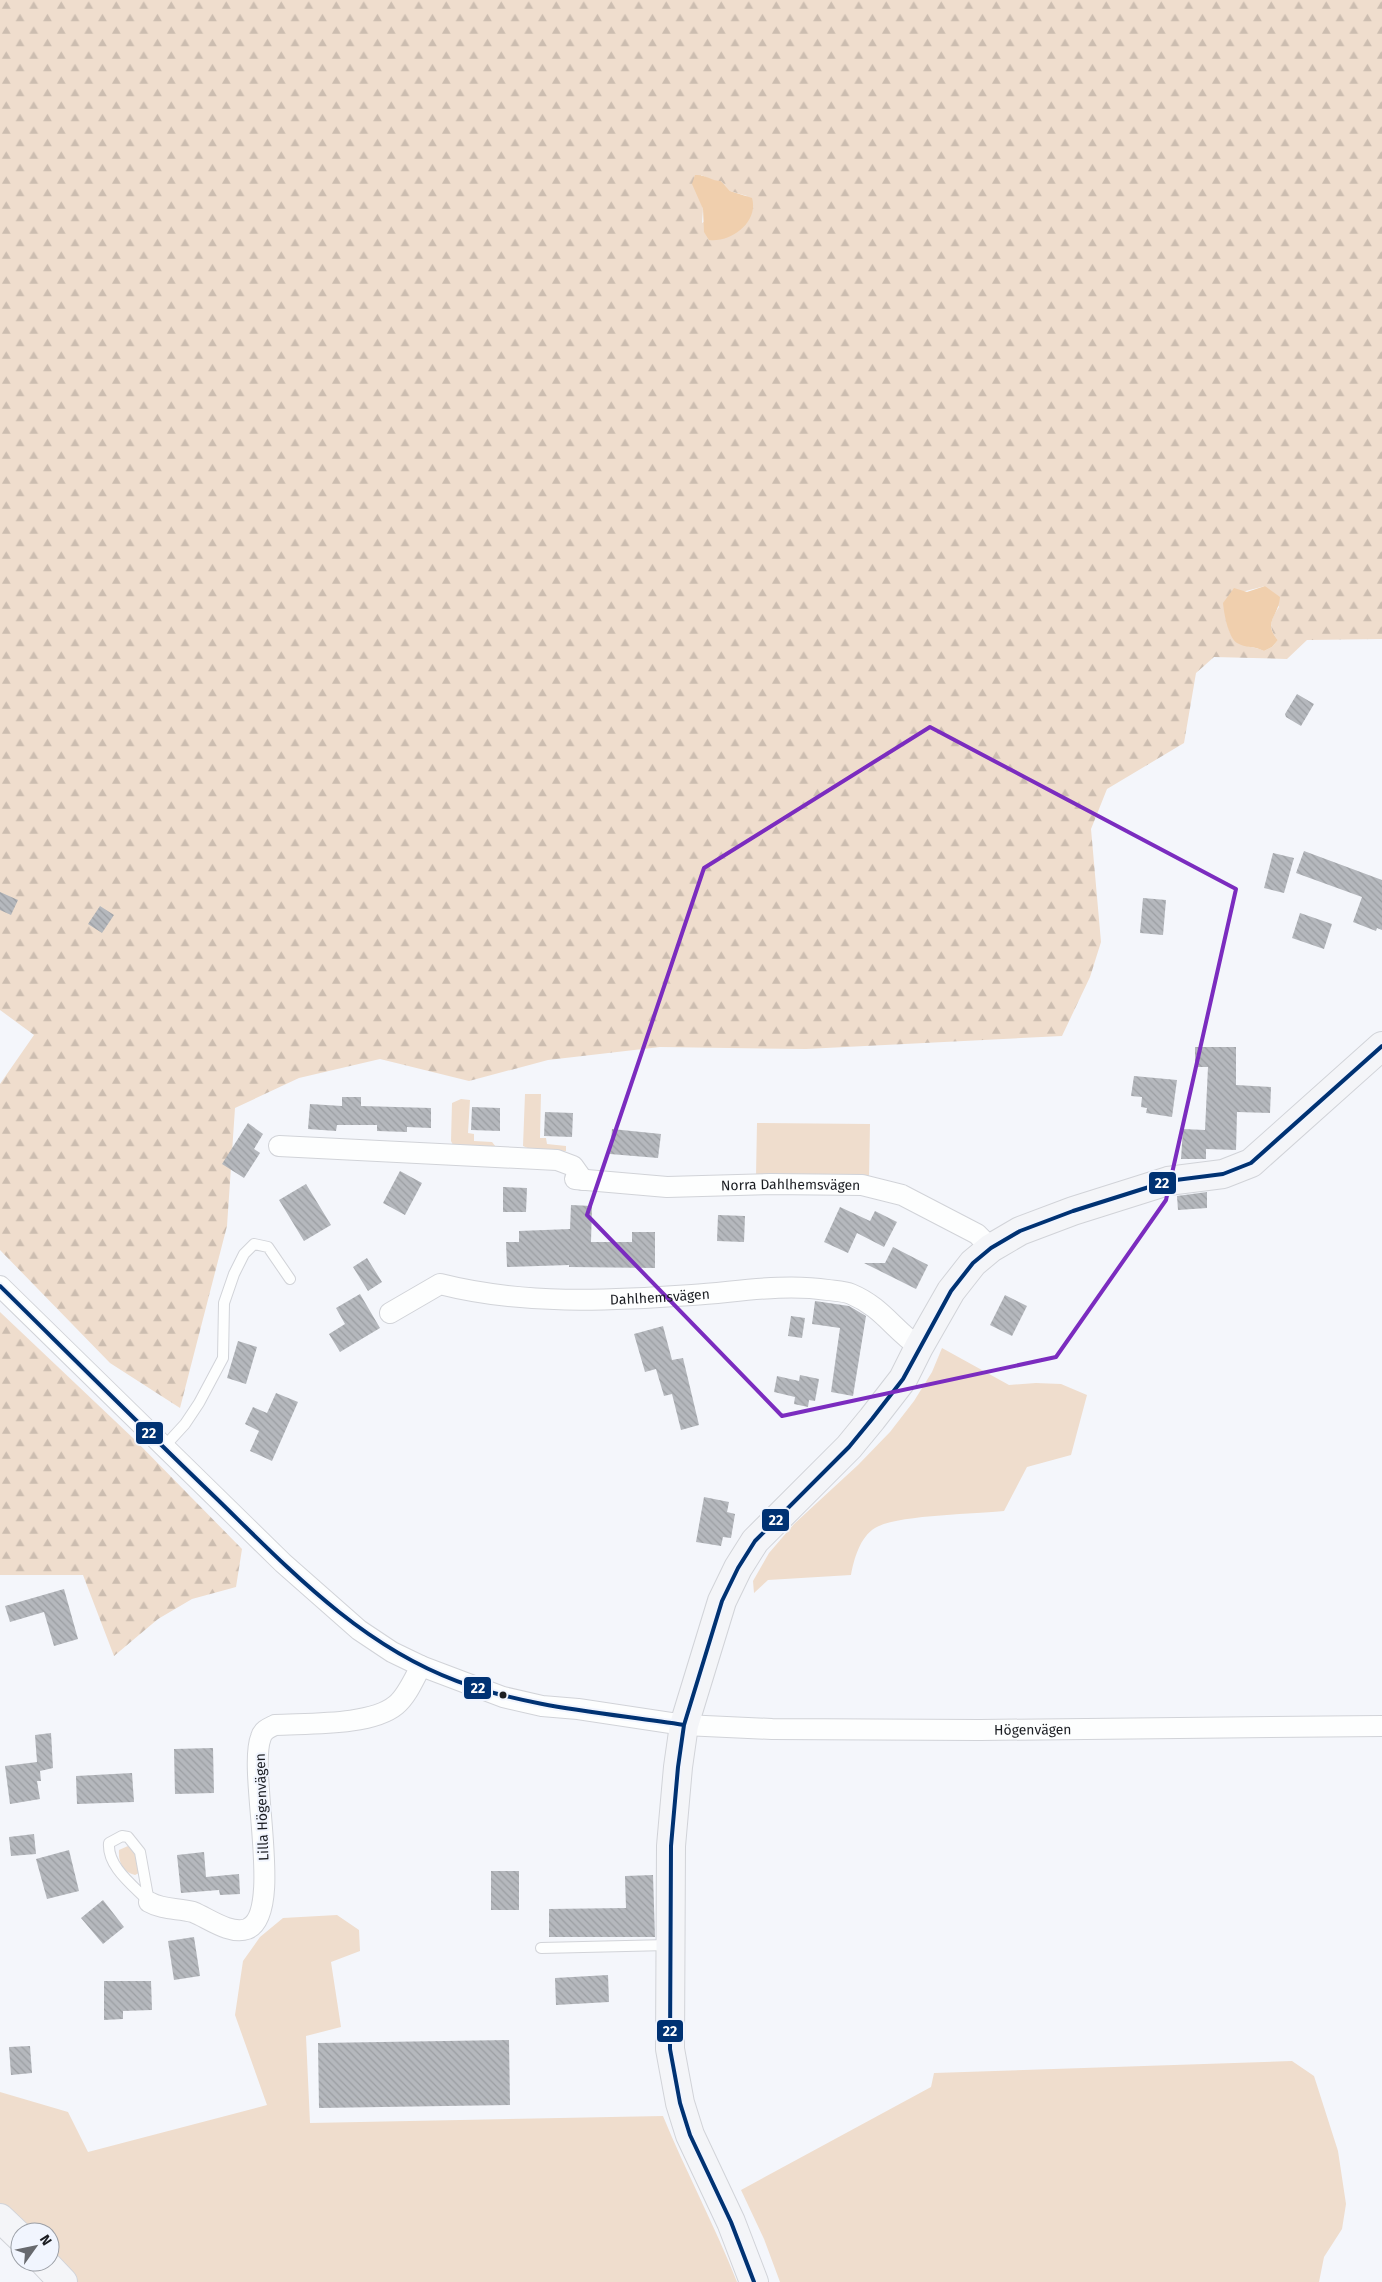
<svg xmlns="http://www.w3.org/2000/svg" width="1382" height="2282" font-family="'Fira Sans',sans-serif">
<defs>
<pattern id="forest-firs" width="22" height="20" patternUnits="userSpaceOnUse" patternTransform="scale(1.25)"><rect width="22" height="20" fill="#efddcd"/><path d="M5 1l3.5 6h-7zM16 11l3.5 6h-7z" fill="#ccbdb0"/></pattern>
<pattern id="building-back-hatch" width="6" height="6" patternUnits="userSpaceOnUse" patternTransform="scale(1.25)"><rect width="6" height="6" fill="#b5b8bd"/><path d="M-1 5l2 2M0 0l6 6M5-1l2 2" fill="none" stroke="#9b9ea2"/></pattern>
</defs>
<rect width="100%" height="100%" fill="#f4f6fb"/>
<path fill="#efddcd" d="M 525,1094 L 541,1094 L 540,1138 L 546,1138 L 547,1144 L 566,1146 L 566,1151 L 532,1150 L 523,1146 Z
M 461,1099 L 470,1100 L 468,1133 L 474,1134 L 474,1141 L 492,1142 L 496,1147 L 453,1145 L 451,1141 L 452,1103 Z
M 757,1123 L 870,1124 L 869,1177 L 756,1176 Z
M 942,1348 L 1009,1385 L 1036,1383 L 1061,1384 L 1087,1395 L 1071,1455 L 1027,1467 L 1004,1511 C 976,1514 895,1515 875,1528 C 860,1537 854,1559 851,1575 L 768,1580 L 754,1593 L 753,1581 L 769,1553 L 794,1524 L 858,1465 L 890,1432 L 914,1401 L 932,1372 Z
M 128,1846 C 138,1853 138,1862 139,1873 L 135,1875 C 123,1872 118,1862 119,1850 Z
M 337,1915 L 359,1930 L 360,1951 L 331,1962 L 341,2027 L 306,2036 L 310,2123 L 663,2116 C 686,2172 715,2226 737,2282 L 69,2282 L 50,2262 L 50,2232 L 20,2232 L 0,2216 L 0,2092 L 68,2112 L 88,2152 L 267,2105 L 235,2015 L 243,1961 L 260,1937 L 283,1918 Z
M 1292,2061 L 1314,2076 L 1338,2151 L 1346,2204 L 1342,2229 L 1324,2257 L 1319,2282 L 780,2282 L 764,2239 L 741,2190 L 931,2087 L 934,2073 Z"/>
<path fill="url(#forest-firs)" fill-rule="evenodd" d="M 0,0 L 1382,0 L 1382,639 L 1307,640 L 1287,659 L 1214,657 L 1196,673 L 1184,743 L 1107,789 L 1091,829 L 1101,942 L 1090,977 L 1062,1036 L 806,1049 L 660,1047 L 548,1060 L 469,1081 L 380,1059 L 299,1078 L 235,1108 L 227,1226 L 180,1408 L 110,1363 L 0,1250 L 0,1084 L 34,1035 L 0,1010 ZM 701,175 L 714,181 L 721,181 L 730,191 L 747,196 L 702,223 L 703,209 L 700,199 ZM 1265,586 L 1279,607 C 1271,619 1267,628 1278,640 L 1272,647 L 1264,651 C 1257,647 1251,648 1245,645 C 1216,632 1232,612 1242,592 Z
M 0,1312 L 134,1439 L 242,1549 L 236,1587 L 192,1599 L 158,1619 L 114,1656 L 83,1575 L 0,1575 Z"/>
<path fill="#f0cfad" d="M 695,175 C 705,174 712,181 721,181 L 730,191 L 752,198 C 759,222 731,243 709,240 L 704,232 L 703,209 L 692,184 Z
M 1265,586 L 1280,597 C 1279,616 1262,622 1278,640 L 1272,647 L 1264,651 C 1255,646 1245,648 1237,643 C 1228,637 1224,613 1223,603 L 1234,588 L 1247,592 Z"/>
<path fill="url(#building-back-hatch)" d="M 1297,694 L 1314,704 L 1301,726 L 1286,717 L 1285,714 Z
M 1304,851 L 1382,880 L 1382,930 L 1377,928 L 1376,931 L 1353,922 L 1362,897 L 1296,873 Z
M 1273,853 L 1294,858 L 1284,893 L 1264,888 Z
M 0,892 L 18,900 L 11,915 L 0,910 Z
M 1143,898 L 1166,900 L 1163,935 L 1140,933 Z
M 100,906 L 114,915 L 102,933 L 88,924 Z
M 1300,913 L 1332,924 L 1324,949 L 1292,938 Z
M 1195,1047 L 1236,1047 L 1236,1085 L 1271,1087 L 1270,1113 L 1237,1112 L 1236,1150 L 1206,1149 L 1206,1159 L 1181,1159 L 1183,1129 L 1205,1130 L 1208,1067 L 1195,1067 Z
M 1134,1076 L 1177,1080 L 1172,1117 L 1146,1113 L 1147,1108 L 1141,1107 L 1142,1097 L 1131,1096 Z
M 342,1097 L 361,1097 L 361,1106 L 431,1108 L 431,1128 L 407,1127 L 407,1132 L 377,1131 L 377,1125 L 337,1125 L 336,1131 L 308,1129 L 310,1104 L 342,1106 Z
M 472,1107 L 500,1108 L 500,1131 L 471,1130 Z
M 545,1112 L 573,1113 L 572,1137 L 544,1136 Z
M 248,1123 L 263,1134 L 254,1149 L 260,1153 L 244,1178 L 222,1164 Z
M 612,1129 L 661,1134 L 658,1158 L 610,1154 Z
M 400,1171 L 422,1183 L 405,1215 L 383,1203 Z
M 306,1184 L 331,1225 L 304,1241 L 279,1200 Z
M 503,1187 L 527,1188 L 526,1212 L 503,1212 Z
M 1207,1192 L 1207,1208 L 1178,1210 L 1177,1196 Z
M 571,1205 L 592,1206 L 591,1242 L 632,1242 L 632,1232 L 655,1232 L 655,1268 L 569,1267 L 569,1265 L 507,1267 L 506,1242 L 519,1242 L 519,1231 L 570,1229 Z
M 840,1207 L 870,1221 L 875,1211 L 897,1222 L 884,1247 L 857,1233 L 848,1253 L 824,1242 Z
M 718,1215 L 745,1216 L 744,1242 L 717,1241 Z
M 893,1247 L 928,1265 L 916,1289 L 864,1263 L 885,1263 Z
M 367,1258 L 382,1282 L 368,1291 L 353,1267 Z
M 360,1294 L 380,1328 L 340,1352 L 329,1334 L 345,1324 L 336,1308 Z
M 1005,1295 L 1027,1306 L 1012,1336 L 990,1325 Z
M 815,1301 L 849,1306 L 866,1316 L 853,1396 L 831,1392 L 840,1328 L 812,1324 Z
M 791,1316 L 805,1318 L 802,1338 L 788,1336 Z
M 663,1326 L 672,1360 L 683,1358 L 699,1425 L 681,1430 L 672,1394 L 664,1396 L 656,1369 L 645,1372 L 634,1334 Z
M 238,1341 L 257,1347 L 246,1384 L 227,1378 Z
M 800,1375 L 819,1379 L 815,1401 L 809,1400 L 808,1407 L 794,1404 L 795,1397 L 774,1392 L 777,1376 L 799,1381 Z
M 276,1393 L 298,1402 L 272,1461 L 250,1451 L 259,1431 L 245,1424 L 253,1407 L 267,1413 Z
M 704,1497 L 729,1502 L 727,1512 L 735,1514 L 731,1538 L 723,1537 L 721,1546 L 696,1542 Z
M 64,1589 L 78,1639 L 54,1646 L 44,1612 L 10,1622 L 5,1606 Z
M 51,1733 L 53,1768 L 40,1771 L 41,1781 L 37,1781 L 40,1799 L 10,1804 L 5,1766 L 37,1762 L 35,1735 Z
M 213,1748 L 214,1793 L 175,1794 L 174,1749 Z
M 132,1773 L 134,1802 L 77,1804 L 76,1776 Z
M 34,1834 L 36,1854 L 11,1856 L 9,1837 Z
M 69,1850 L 79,1891 L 47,1899 L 36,1859 Z
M 204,1852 L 206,1877 L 239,1874 L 240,1894 L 220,1895 L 219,1890 L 181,1893 L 177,1855 Z
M 491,1871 L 519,1871 L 519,1910 L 491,1910 Z
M 653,1875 L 655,1937 L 549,1937 L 549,1909 L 626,1908 L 625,1876 Z
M 103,1900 L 124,1927 L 103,1944 L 81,1918 Z
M 194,1937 L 200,1976 L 174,1980 L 168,1941 Z
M 608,1975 L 609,2002 L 556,2005 L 555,1978 Z
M 104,1981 L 151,1981 L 152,2010 L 123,2011 L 123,2019 L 104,2020 Z
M 509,2040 L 510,2105 L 319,2108 L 318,2043 Z
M 30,2046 L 32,2073 L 11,2075 L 9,2047 Z"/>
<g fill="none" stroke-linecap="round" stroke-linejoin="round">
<defs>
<path id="lane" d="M 163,1448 L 185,1424 L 199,1403 L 223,1358 L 224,1303 L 234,1274 L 244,1254 L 254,1244 L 268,1247 L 290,1279
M 122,1836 L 128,1837 L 140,1852 L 149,1902 C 134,1886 107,1867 109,1843 Z
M 541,1948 L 668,1945"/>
<g id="street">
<path d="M 279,1146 L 557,1160 L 573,1166 L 583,1180"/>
<path id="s1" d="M 575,1179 L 667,1187 L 770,1184 L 862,1185 L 902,1195 L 977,1234 L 991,1248"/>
<path id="s2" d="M 0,1286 L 283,1563 L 359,1630 L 392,1652 L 421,1666 L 503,1697 L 542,1706 L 578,1709 L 684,1725 L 772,1729 L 980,1730 L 1382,1726"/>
<path id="s3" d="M 390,1313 L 440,1284 C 523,1305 607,1301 692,1295 C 737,1292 783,1283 828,1290 C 835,1291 844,1291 851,1294 C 882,1307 893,1329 919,1347"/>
<path d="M 149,1902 C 163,1910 178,1908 193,1912 C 208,1918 230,1935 247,1929 C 285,1914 247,1772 261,1737 C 263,1730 269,1728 275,1725 C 307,1723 371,1726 396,1705 C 407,1696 414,1679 421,1666"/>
</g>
<path id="secondary" d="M 0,2218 L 20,2237
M 44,2262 L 63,2282
M 754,2282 L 731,2222 L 690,2135 L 680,2103 L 670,2049 L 671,1846 L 678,1767 L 684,1725 L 722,1601 L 738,1568 L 755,1541 L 849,1447 L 872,1419 L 903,1379 L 919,1347 L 951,1291 L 973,1263 L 991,1248 L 1020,1231 L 1073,1211 L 1168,1181 L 1223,1174 L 1251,1163 L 1382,1046"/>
</defs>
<use href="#lane" stroke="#d1d3d8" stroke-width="12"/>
<use href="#street" stroke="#d1d3d8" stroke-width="22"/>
<use href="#secondary" stroke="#d1d3d8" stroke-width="30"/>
<use href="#lane" stroke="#fdfefe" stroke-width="10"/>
<use href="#street" stroke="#fdfefe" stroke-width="20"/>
<use href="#secondary" stroke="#f4f5f8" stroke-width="28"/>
<defs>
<path id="bus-1" d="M 0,1286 C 72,1357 144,1429 217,1499 C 289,1569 360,1645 457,1681 C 529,1708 608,1713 684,1725
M 754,2282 L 731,2222 L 690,2135 L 680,2103 L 670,2049 L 671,1846 L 678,1767 L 684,1725 L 722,1601 L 738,1568 L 755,1541 L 849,1447 L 872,1419 L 903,1379 L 951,1291 L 973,1263 L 991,1248 L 1020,1231 L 1073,1211 L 1168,1181 L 1223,1174 L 1251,1163 L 1382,1046"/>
</defs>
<use href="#bus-1" stroke="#f1f5fe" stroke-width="8"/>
<use href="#bus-1" stroke="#003273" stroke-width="4"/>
</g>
<path fill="none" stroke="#7b2cbf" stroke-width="4" stroke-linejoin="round" d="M 930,727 L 1236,889 L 1166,1200 L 1056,1357 L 782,1416 L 587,1215 L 704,868 Z"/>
<circle fill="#1b1d22" stroke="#f1f5fe" stroke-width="2" cx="503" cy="1695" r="4.5"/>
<g text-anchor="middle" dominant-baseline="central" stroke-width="4" stroke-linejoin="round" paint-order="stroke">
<g font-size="14" fill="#1b1d22" stroke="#f1f5fe">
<text stroke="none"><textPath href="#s1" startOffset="216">Norra Dahlhemsvägen</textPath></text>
<text stroke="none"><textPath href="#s3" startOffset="279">Dahlhemsvägen</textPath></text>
<text stroke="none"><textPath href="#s2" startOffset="1189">Högenvägen</textPath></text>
<text transform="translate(262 1807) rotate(-92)">Lilla Högenvägen</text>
</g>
</g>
<g stroke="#f1f5fe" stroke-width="2">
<rect x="1148" y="1171" width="29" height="24" rx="5" fill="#003273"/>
<rect x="135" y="1421" width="29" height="24" rx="5" fill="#003273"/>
<rect x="761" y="1508" width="29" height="24" rx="5" fill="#003273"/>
<rect x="463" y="1676" width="29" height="24" rx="5" fill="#003273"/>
<rect x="656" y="2019" width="28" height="24" rx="5" fill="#003273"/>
</g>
<g font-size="14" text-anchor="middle" font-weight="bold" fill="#fff">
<text x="1162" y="1188">22</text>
<text x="149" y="1438">22</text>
<text x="776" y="1525">22</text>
<text x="478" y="1693">22</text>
<text x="670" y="2036">22</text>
</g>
<g transform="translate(35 2247) rotate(57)"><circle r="24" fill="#f1f5fe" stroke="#9b9fa6"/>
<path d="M0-4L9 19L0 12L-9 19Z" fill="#67696e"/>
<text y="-8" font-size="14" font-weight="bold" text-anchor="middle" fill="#1b1d22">N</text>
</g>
</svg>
